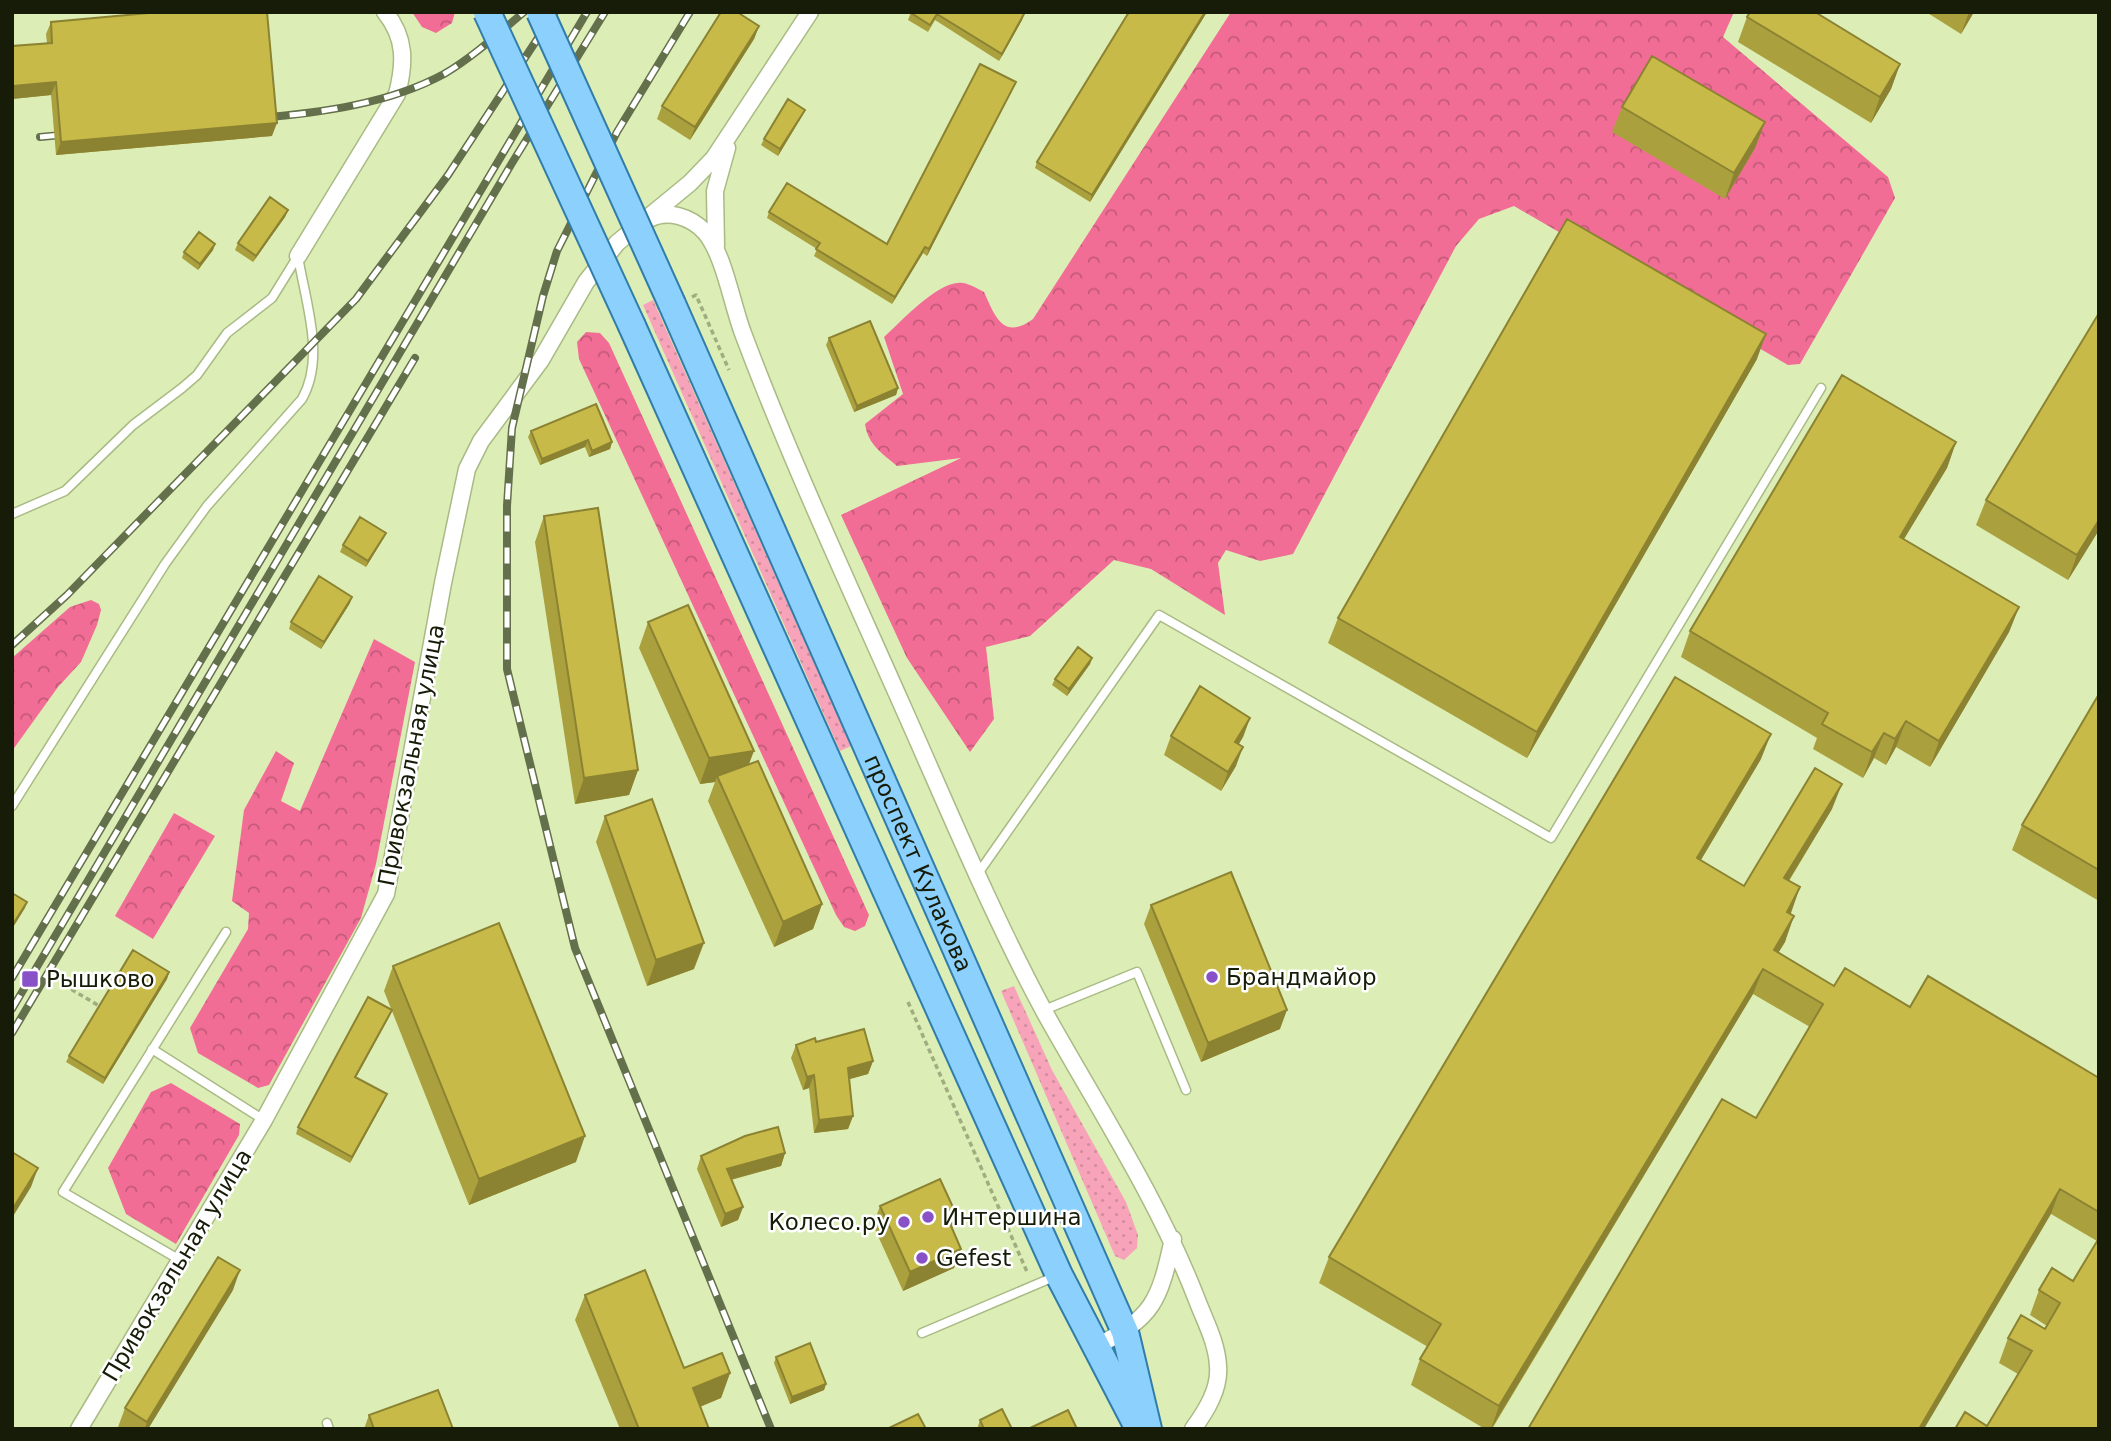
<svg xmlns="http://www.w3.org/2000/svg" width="2111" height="1441" font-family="'DejaVu Sans',sans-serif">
<defs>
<pattern id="grass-dots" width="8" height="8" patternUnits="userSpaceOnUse" patternTransform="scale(1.75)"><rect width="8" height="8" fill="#f7a4ba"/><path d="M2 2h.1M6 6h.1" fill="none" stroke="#d38d9e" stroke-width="1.8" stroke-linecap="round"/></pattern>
<pattern id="forest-crowns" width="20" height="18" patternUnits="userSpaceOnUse" patternTransform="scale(1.75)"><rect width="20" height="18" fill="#f26d96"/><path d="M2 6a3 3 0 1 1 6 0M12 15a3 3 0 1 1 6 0" fill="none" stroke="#c35978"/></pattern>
</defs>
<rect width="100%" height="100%" fill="#dceeb6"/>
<path fill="url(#grass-dots)" d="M 653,300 L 851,746 L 840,751 L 643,305 Z
M 1014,986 L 1052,1070 L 1126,1202 L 1138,1235 L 1137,1248 L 1124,1260 L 1115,1256 L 1001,991 Z"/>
<path fill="url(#forest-crowns)" d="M 412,12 L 455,12 L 452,23 L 436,33 L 422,27 Z
M 1231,12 L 1734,12 L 1723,37 L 1888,177 L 1895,198 L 1800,364 L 1788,365 L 1514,206 L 1479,219 L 1456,246 L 1293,554 L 1260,561 L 1226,550 L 1218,563 L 1225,615 L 1151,569 L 1114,560 L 1030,636 L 986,647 L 994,719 L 970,752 L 907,658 L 841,515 L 961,458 L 897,466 C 882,453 868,445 865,424 L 903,394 L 884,337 C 901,322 939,279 963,283 C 970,284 978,289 984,292 C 995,316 1003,341 1033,319 Z
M 586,332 L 600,333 L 609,343 L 869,915 L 865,926 L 855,931 L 844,927 L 836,915 L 579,359 L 577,342 Z
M 91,600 L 99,604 L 101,610 L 97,625 L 81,662 L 58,687 L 12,751 L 12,658 L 70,607 Z
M 374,639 L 415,662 L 376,864 L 361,918 L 269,1085 L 258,1088 L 198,1053 L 190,1028 L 248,929 L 249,913 L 232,901 L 244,810 L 276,751 L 294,763 L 281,801 L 300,811 Z
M 174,813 L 215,836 L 153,939 L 115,916 Z
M 171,1083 L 240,1124 L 239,1135 L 176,1244 L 126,1214 L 108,1168 L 151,1092 Z"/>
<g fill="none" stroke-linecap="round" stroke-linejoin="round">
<defs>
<path id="lane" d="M 12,514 L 65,491 L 133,425 L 182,388 L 197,375 L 227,333 L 272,298 L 298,256
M 12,806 L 165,564 L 207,506 L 302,399 C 326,357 305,301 298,256
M 977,875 L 1159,615 L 1551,838 L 1821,388
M 1044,1010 L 1137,972 L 1186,1090
M 152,1049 L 264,1120
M 180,1260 L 63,1192 L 226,932
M 922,1333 L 1056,1276
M 327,1423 L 329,1429"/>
<path id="street" d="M 649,219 C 668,209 691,217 705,232 C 725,256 732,306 744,336 C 791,461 848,583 902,705 C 948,808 991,913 1045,1013 C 1098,1108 1158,1199 1197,1300 C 1205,1321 1217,1343 1218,1366 C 1220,1389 1206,1411 1193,1429
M 716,246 L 715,191 L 727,148
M 298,256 L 397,94 C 405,63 406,38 385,12
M 1095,1347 C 1154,1317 1159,1302 1173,1239
M 79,1429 L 264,1120 L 386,894 L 443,583 L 467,469 L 481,441 L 541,360 L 586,282 L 617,243 L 690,183 L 714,158 L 810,12"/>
<g id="primary">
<path id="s1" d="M 672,304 L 1125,1332 L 1148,1429"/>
<path d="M 632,326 L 1059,1275 L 1139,1429"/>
</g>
</defs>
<use href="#lane" stroke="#a9ba84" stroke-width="11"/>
<use href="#street" stroke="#a9ba84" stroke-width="19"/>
<use href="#primary" stroke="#317da8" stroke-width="30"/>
<path stroke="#9fad80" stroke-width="3.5" stroke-dasharray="5 3.5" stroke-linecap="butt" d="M 692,297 L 696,295 L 729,370
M 64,985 L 101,1007
M 908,1002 L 1028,1274"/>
<use href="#lane" stroke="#fff" stroke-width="8"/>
<use href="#street" stroke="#fff" stroke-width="16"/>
<use href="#primary" stroke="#8cd0fe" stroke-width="26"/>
<defs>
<path id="rail" d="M 690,12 L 617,132 L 557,251 L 543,296 L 512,428 L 507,506 L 507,669 L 575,948 L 771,1429
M 258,118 C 319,113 389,104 444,74 C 473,57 499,33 524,12
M 40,137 L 73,134
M 12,645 L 67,595 L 356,299 L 448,175 L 555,12
M 12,978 L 587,12
M 12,1009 L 512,163 L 605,12
M 12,1033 L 415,358"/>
</defs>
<use href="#rail" stroke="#646f4c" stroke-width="8"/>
<use href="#rail" stroke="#fff" stroke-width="5" stroke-dasharray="16" stroke-linecap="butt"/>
<defs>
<path id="primary-bridge" d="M 487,12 L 632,326
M 540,12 L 672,304"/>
</defs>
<use href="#primary-bridge" stroke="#317da8" stroke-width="30" stroke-linecap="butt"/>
<use href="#primary-bridge" stroke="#8cd0fe" stroke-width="26"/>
</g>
<path fill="#aba03e" d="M 911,12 L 1024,14 L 1022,20 L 999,61 L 935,20 L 928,32 L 908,20 Z
M 1129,12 L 1207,12 L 1090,202 L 1035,168 L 1037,162 Z
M 1926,12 L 1974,12 L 1961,34 Z
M 1747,17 L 1900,64 L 1891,89 L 1871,123 L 1738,42 Z
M 51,22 L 272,136 L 56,155 L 51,95 L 12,99 L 12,46 L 47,43 L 46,34 Z
M 759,26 L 754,39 L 690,140 L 657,119 L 662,106 Z
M 1013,88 L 927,256 L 923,253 L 892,304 L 814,256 L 817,249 L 767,218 L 769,212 L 887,244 Z
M 1622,107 L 1765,122 L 1755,148 L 1725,199 L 1612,132 Z
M 805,110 L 802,116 L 778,156 L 761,145 L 764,139 Z
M 288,210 L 285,217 L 253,262 L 235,250 L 238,243 Z
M 215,244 L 213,250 L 198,270 L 182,258 L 184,252 Z
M 2099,313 L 2099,530 L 2068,580 L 1976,525 L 1986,500 Z
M 829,338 L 898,388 L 896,395 L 854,412 L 826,345 Z
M 1757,359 L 1527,758 L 1328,643 L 1338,618 Z
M 531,431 L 612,442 L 610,449 L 589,457 L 585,447 L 540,465 L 528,437 Z
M 1956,442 L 1947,468 L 1904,539 L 2019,607 L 2009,632 L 1930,767 L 1896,747 L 1886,765 L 1874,758 L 1863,778 L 1813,749 L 1817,738 L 1681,657 L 1690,631 Z
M 544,516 L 638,770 L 629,795 L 575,804 L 535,542 Z
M 386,533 L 383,539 L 366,567 L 340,552 L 343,545 Z
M 350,603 L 321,649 L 289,629 L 291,622 Z
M 648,622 L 749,764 L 822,904 L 813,929 L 774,947 L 708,801 L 715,782 L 700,784 L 639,648 Z
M 1092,658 L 1090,664 L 1067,696 L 1052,685 L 1055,679 Z
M 2099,694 L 2099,901 L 2012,850 L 2022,825 Z
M 1250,718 L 1243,737 L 1239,744 L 1236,766 L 1221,791 L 1164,755 L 1171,736 Z
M 1761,759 L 1701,860 L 1744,886 L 1832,809 L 1789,881 L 1790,914 L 1785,942 L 1778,953 L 1834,986 L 1910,1007 L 2099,1078 L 2099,1429 L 1987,1426 L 2018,1374 L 1999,1363 L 2008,1338 L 2045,1329 L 2047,1326 L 2030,1315 L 2039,1290 L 2073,1281 L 2097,1241 L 2051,1214 L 1756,1118 L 1810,1027 L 1753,994 L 1492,1429 L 1485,1429 L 1411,1385 L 1420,1359 L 1428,1347 L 1319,1283 L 1329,1257 Z
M 605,816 L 694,969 L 647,986 L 596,842 Z
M 1151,905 L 1280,1029 L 1201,1062 L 1144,924 Z
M 393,966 L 576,1162 L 469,1205 L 384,991 Z
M 169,972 L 167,979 L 103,1084 L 66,1062 L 69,1056 Z
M 389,1017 L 356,1077 L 384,1101 L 350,1163 L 296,1134 L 298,1127 Z
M 816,1042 L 873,1061 L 868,1074 L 849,1079 L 853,1116 L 848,1129 L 814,1133 L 809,1088 L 803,1090 L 791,1058 L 796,1045 Z
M 785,1153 L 781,1166 L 731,1180 L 743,1207 L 738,1220 L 721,1227 L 697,1169 L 701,1156 Z
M 880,1206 L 952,1228 L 961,1249 L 954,1268 L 903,1291 L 873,1225 Z
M 233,1290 L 148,1429 L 121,1429 L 118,1427 L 125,1408 Z
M 585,1295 L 684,1368 L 730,1373 L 721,1398 L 700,1407 L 709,1429 L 620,1429 L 575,1320 Z
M 776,1357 L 826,1384 L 824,1390 L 790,1404 L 774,1363 Z
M 369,1415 L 453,1429 L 364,1429 Z
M 980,1420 L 1012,1429 L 979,1429 L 978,1426 Z"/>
<path fill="#8b8232" d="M 1205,12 L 1207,12 L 1090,202 L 1092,195 Z
M 1969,12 L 1974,12 L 1961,34 Z
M 1024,14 L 1022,20 L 999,61 L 1002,54 Z
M 759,26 L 754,39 L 690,140 L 695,127 Z
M 1900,64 L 1891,89 L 1871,123 L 1880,97 Z
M 56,82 L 51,95 L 12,99 L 13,86 Z
M 1016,82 L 1013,88 L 927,256 L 929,249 Z
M 805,110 L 802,116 L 778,156 L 780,149 Z
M 1765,122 L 1755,148 L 1725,199 L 1734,173 Z
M 277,123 L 272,136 L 56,155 L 61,142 Z
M 288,210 L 285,217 L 253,262 L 256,256 Z
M 215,244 L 213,250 L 198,270 L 200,264 Z
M 925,247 L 923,253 L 892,304 L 895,297 Z
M 1766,334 L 1757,359 L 1527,758 L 1537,732 Z
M 898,388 L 896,395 L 854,412 L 857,406 Z
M 588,440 L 585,447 L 540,465 L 542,459 Z
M 612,442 L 610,449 L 589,457 L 592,451 Z
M 1956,442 L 1947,468 L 1890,562 L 1900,537 Z
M 2099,520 L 2099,530 L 2068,580 L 2077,555 Z
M 386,533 L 383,539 L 366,567 L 368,561 Z
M 352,597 L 350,603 L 321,649 L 324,642 Z
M 2019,607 L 2009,632 L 1930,767 L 1939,741 Z
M 1092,658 L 1090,664 L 1067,696 L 1069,689 Z
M 1250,718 L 1243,737 L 1228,761 L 1235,742 Z
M 1906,721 L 1896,747 L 1886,765 L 1895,739 Z
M 1884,733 L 1874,758 L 1863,778 L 1872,752 Z
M 1771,734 L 1761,759 L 1687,883 L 1697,858 Z
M 1243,747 L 1236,766 L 1221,791 L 1228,772 Z
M 754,751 L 744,777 L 717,776 L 715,782 L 700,784 L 709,758 Z
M 638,770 L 629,795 L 575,804 L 584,778 Z
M 1842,784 L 1832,809 L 1775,903 L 1784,878 Z
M 1800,887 L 1791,913 L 1777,937 L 1787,912 Z
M 27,902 L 25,908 L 12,929 L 12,926 Z
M 822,904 L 813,929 L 774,947 L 783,922 Z
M 1794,916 L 1785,942 L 1767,971 L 1774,950 Z
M 704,943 L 694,969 L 647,986 L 656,960 Z
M 1763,969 L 1753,994 L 1491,1429 L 1499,1406 Z
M 169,972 L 167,979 L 103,1084 L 105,1078 Z
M 392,1010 L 389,1017 L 353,1083 L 355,1077 Z
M 1287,1010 L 1280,1029 L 1201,1062 L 1208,1043 Z
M 873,1061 L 868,1074 L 843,1081 L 848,1068 Z
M 814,1075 L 809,1088 L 803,1090 L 807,1077 Z
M 387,1094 L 384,1101 L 350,1163 L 352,1157 Z
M 853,1116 L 848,1129 L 814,1133 L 819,1120 Z
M 585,1136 L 576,1162 L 469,1205 L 479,1179 Z
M 785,1153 L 781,1166 L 722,1182 L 727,1169 Z
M 38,1168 L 31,1187 L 12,1218 L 12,1210 Z
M 2060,1189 L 2051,1214 L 1924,1429 L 1919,1429 Z
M 743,1207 L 738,1220 L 721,1227 L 725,1214 Z
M 957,1216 L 950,1235 L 948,1219 Z
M 961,1249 L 954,1268 L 903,1291 L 910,1272 Z
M 240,1270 L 233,1290 L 148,1429 L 145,1429 L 147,1422 Z
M 730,1373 L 721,1398 L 684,1413 L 693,1388 Z
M 826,1384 L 824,1390 L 790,1404 L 792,1397 Z"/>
<path fill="#c7ba48" stroke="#8b8232" stroke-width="2" d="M 160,12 L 267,12 L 277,123 L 61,142 L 56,82 L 13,86 L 12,46 L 52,43 L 51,22 Z
M 721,12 L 737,12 L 759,26 L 695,127 L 662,106 Z
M 911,12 L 1022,12 L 1024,14 L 1002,54 L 937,14 L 930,25 L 911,13 Z
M 1129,12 L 1205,12 L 1092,195 L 1037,162 Z
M 1750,12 L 1815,12 L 1900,64 L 1880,97 L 1747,17 Z
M 1652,56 L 1765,122 L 1734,173 L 1622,107 Z
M 980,64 L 1016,82 L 929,249 L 925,247 L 895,297 L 816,249 L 820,243 L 769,212 L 787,183 L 887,244 Z
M 788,99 L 805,110 L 780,149 L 764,139 Z
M 270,197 L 288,210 L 256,256 L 238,243 Z
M 1567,219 L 1766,334 L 1537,732 L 1338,618 Z
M 199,232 L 215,244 L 200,264 L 184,252 Z
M 2099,313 L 2099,520 L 2077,555 L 1986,500 Z
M 870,321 L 898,388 L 857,406 L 829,338 Z
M 1842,375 L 1956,442 L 1900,537 L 2019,607 L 1939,741 L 1906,721 L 1895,739 L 1884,733 L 1872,752 L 1822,724 L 1828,713 L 1690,631 Z
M 596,404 L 612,442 L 592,451 L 588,440 L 542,459 L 531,431 Z
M 598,508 L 638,770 L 584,778 L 544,516 Z
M 360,517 L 386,533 L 368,561 L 343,545 Z
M 319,576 L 352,597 L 324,642 L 291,622 Z
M 688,605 L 754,751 L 709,758 L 648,622 Z
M 1078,647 L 1092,658 L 1069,689 L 1055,679 Z
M 1675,677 L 1771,734 L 1697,858 L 1744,886 L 1815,768 L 1842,784 L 1784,878 L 1800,887 L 1787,912 L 1794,916 L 1774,950 L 1834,986 L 1845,968 L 1910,1007 L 1928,976 L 2099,1078 L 2099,1212 L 2060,1189 L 1919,1429 L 1528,1429 L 1722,1099 L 1756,1118 L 1823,1004 L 1763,969 L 1499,1406 L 1420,1359 L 1441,1324 L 1329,1257 Z
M 1200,686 L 1250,718 L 1235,742 L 1243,747 L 1228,772 L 1171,736 Z
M 2099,694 L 2099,870 L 2022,825 Z
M 758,761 L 822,904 L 783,922 L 717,776 Z
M 652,799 L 704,943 L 656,960 L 605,816 Z
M 1231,872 L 1287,1010 L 1208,1043 L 1151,905 Z
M 12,893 L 27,902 L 12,926 Z
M 499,923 L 585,1136 L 479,1179 L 393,966 Z
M 133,950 L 169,972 L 105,1078 L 69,1056 Z
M 368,997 L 392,1010 L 355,1077 L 387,1094 L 352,1157 L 298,1127 Z
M 864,1029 L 873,1061 L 848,1068 L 853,1116 L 819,1120 L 814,1075 L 807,1077 L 796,1045 L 815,1038 L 816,1042 Z
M 778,1127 L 785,1153 L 727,1169 L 743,1207 L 725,1214 L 701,1156 L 745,1136 Z
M 12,1152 L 38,1168 L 12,1210 Z
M 940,1179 L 957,1216 L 948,1219 L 961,1249 L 910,1272 L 880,1206 Z
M 2099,1238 L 2099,1429 L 1955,1429 L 1965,1412 L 1987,1426 L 2032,1351 L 2008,1338 L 2021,1315 L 2045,1329 L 2060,1303 L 2039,1290 L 2052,1268 L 2073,1281 Z
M 218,1257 L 240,1270 L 147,1422 L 125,1408 Z
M 645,1270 L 684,1368 L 722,1353 L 730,1373 L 693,1388 L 709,1429 L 639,1429 L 585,1295 Z
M 810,1343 L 826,1384 L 792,1397 L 776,1357 Z
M 438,1390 L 453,1429 L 374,1429 L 369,1415 Z
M 1002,1409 L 1012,1429 L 984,1429 L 980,1420 Z
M 1068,1410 L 1077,1429 L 1028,1429 Z
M 918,1414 L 926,1429 L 887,1429 Z"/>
<g fill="#8951c8" stroke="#fff" stroke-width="2.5">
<circle cx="1212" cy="977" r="7"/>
<rect x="21" y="970" width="18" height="18" rx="3.5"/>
<circle cx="928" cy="1217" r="7"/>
<circle cx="904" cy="1222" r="7"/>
<circle cx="922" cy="1258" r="7"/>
</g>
<g text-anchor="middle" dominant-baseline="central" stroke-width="5" stroke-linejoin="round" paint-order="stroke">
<g font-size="23" fill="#161c07" stroke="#fff">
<text transform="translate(411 755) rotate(-79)">Привокзальная улица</text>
<text stroke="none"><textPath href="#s1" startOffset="611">проспект Кулакова</textPath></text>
<text transform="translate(177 1265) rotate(-59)">Привокзальная улица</text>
</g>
<g font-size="23" fill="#161c07" stroke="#fff" text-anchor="start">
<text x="1226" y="977">Брандмайор</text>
<text x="46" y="979">Рышково</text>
<text x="942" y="1217">Интершина</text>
<text x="890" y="1222" text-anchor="end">Колесо.ру</text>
<text x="936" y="1258">Gefest</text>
</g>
</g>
<rect width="2111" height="1441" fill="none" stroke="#161c07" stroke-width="28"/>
</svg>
